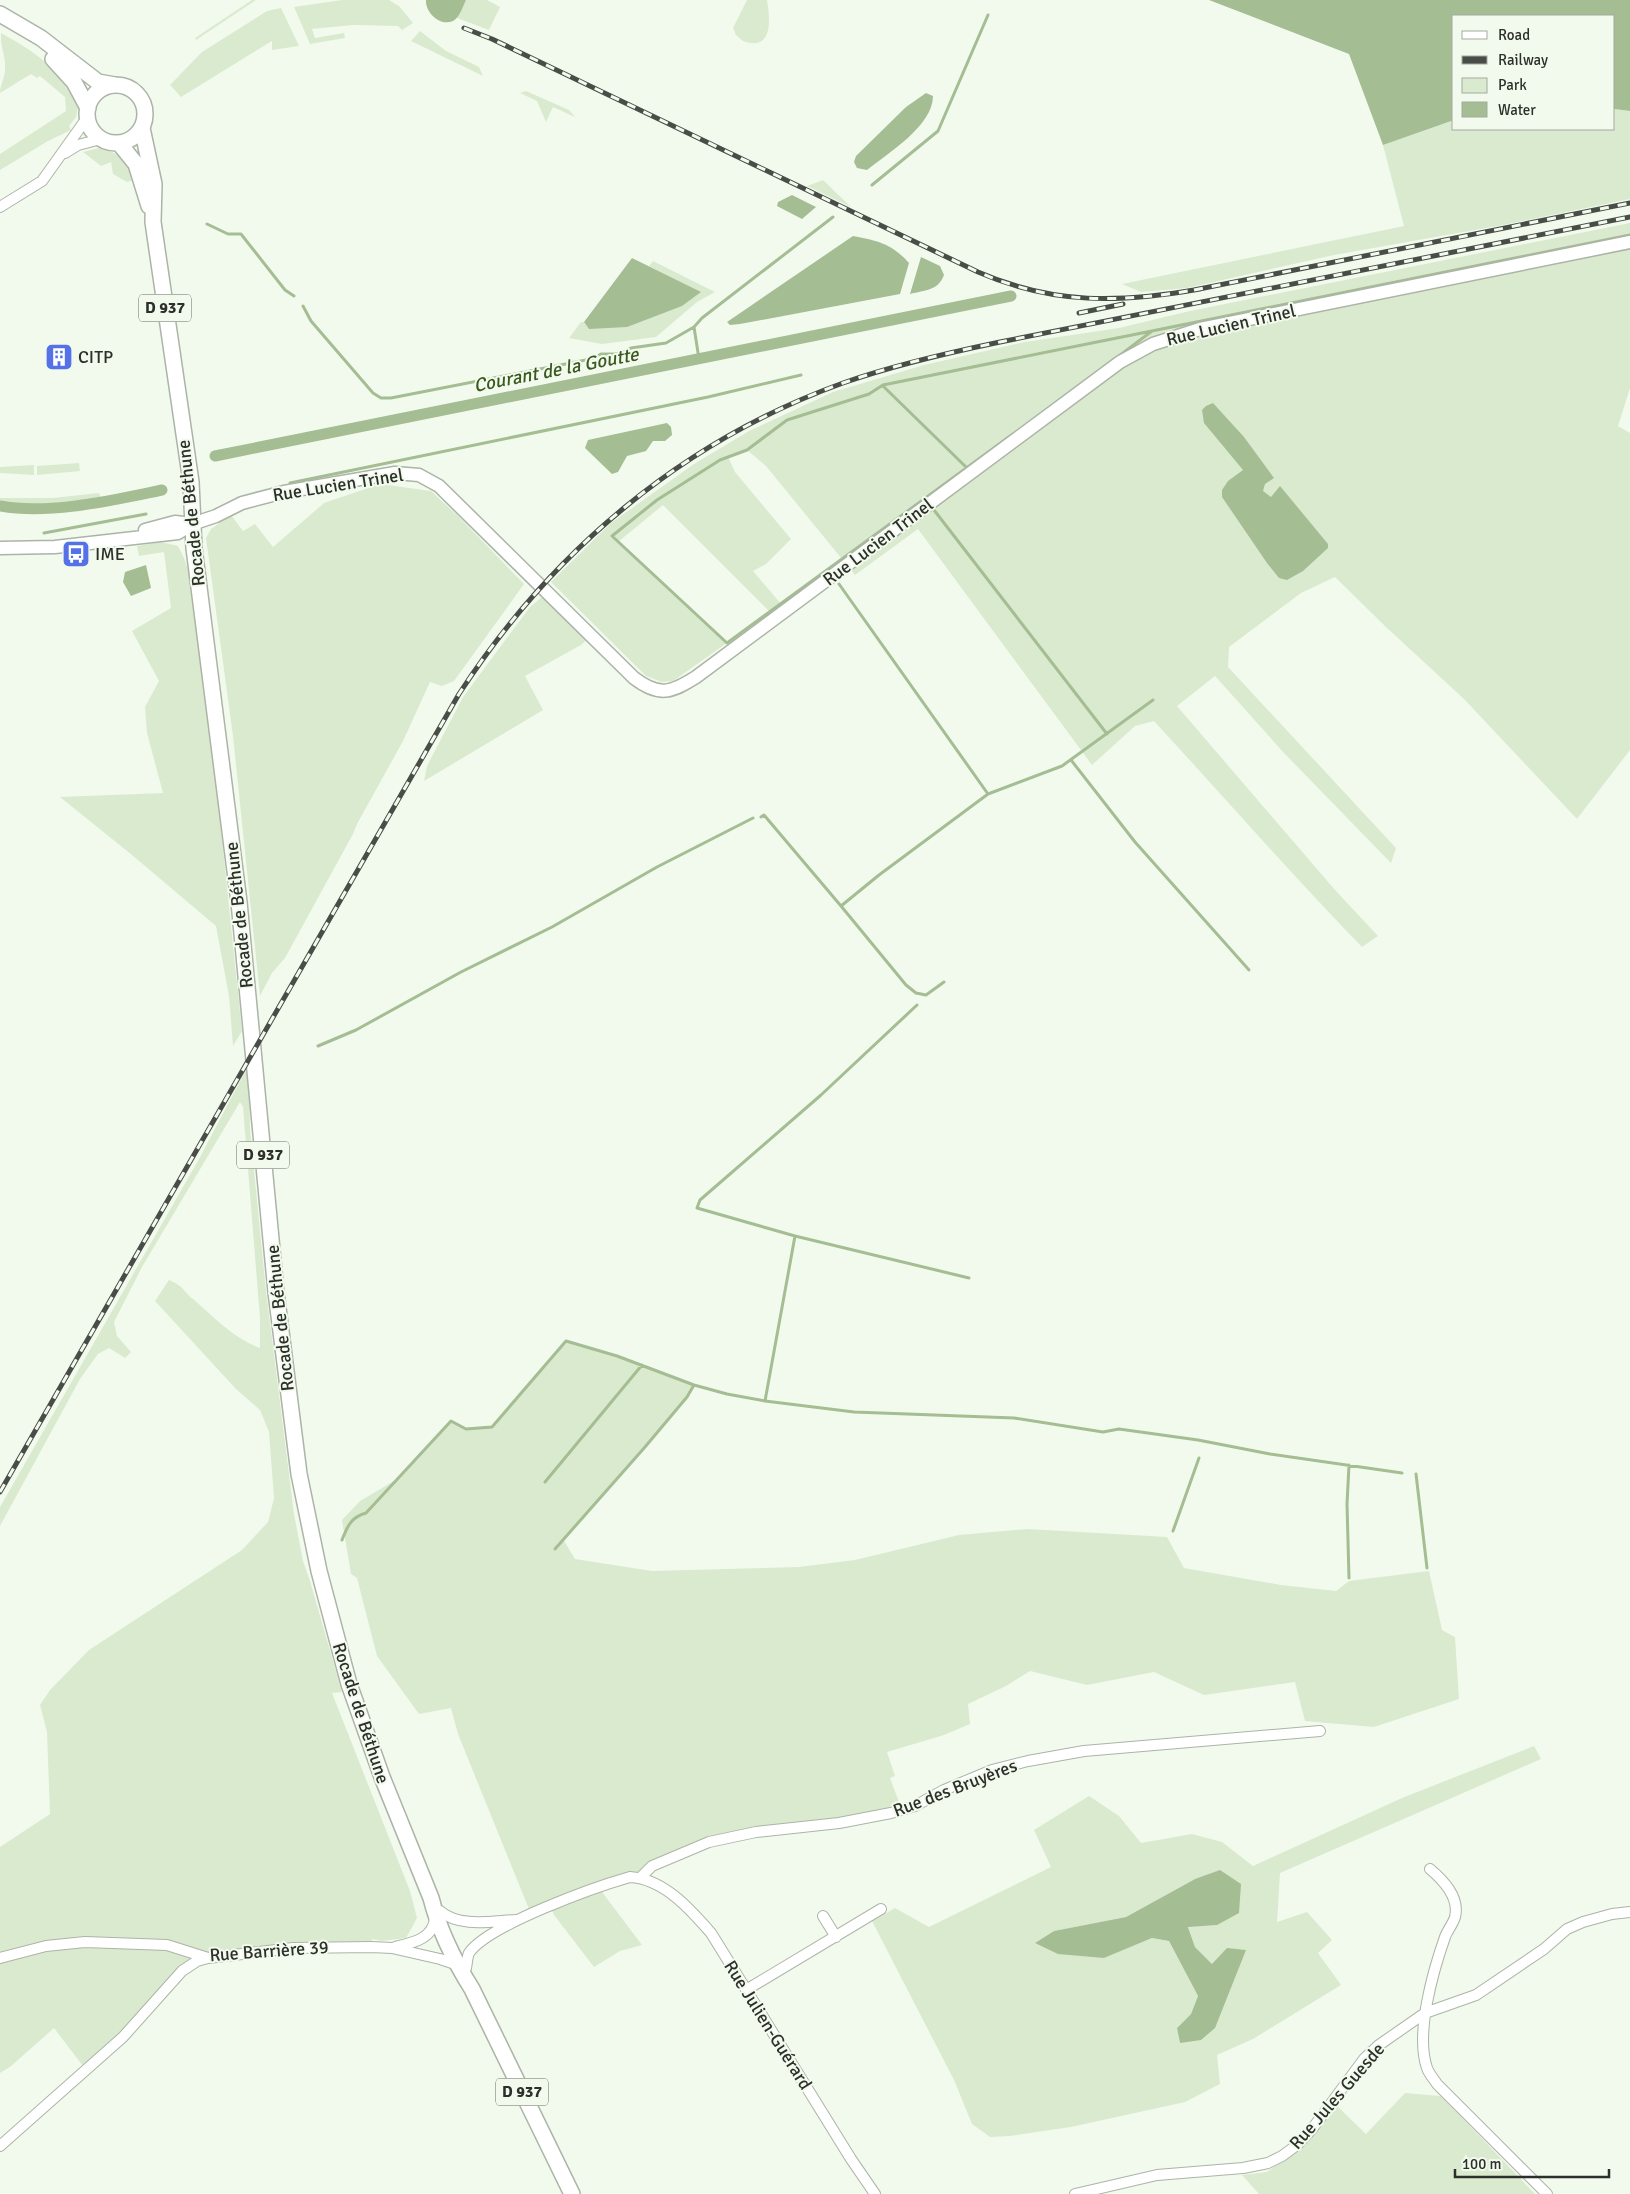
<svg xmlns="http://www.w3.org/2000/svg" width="1630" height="2194" font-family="Signika,sans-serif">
<rect width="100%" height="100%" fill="#f2faed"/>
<path fill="#daeacf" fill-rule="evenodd" d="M 252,0 L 256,0 L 196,40 L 195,38 Z
M 342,0 L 389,0 L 399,6 L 413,23 L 402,30 L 398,26 L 353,25 L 312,29 L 315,38 L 344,33 L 345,38 L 310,44 L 294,7 Z
M 466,0 L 487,0 L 500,7 L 489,30 L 457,18 Z
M 747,0 L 767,0 C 770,18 774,52 743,41 L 736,35 L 733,28 Z
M 281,8 L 299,46 L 272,50 L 272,41 L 181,97 L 170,85 L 202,52 L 267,11 Z
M 420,31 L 446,51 L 479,67 L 483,76 L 411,41 Z
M 1,33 C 37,53 57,67 79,103 L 76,117 L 69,126 L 71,130 L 48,141 L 0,170 L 0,154 L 66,111 L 65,97 L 40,76 L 37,78 L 31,74 L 0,93 C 0,85 5,78 5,69 C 6,55 0,48 1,33 Z
M 526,91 L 569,110 L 575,117 L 553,107 L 546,122 L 537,101 L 520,93 Z
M 1614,109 L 1630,111 L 1630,199 L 1503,225 L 1334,255 L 1187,288 L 1141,292 L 1122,284 L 1404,226 L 1383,145 L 1454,120 L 1454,129 L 1614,129 Z
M 99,148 C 119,153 129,160 134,180 L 127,182 L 113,174 L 111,162 L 101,166 L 83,152 Z
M 823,180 L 851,207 L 807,186 Z
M 1630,223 L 1630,388 L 1618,426 L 1630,433 L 1630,750 L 1577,819 L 1464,699 L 1387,628 L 1335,577 L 1301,593 L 1229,647 L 1228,667 L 1396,848 L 1391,863 L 1284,753 L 1215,676 L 1177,706 L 1335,890 L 1378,936 L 1362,947 C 1291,874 1224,797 1154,721 L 1135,726 L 1092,765 L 918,529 L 855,575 L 766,466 L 747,450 L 728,457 L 735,472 L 791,539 L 766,564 L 753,571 L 781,604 L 770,612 L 663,505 L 618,542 L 727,643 L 673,681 L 662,682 L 646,676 L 551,582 L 611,523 L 694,464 L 749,431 L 833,392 L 924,365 L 1025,342 L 1119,328 L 1190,311 Z
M 653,261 L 715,292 L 697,302 L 656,337 L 602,344 L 569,338 L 581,322 L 584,322 L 589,329 L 700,292 L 649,266 Z
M 79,463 L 80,471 L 37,475 L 37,466 Z
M 34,465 L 34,475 L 0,473 L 0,467 Z
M 380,484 L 431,491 L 457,515 L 524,584 L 454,681 L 442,686 L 430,682 L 403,741 L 357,824 L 353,834 L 285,958 L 272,973 L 260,996 L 233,736 L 206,538 L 211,529 L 231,515 L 243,531 L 255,524 L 273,547 L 324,503 Z
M 99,493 L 101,498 L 37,505 L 0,504 L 0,498 L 53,498 Z
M 161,542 L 178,546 C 197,578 197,630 202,668 C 218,788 229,910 242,1031 L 233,1046 L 229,996 L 216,926 L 132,855 L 60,797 L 163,793 L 147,733 L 145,707 L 159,681 L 132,631 L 171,608 L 164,552 L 139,556 L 137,546 Z
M 548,592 L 591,636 L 581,645 L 525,676 L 543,710 L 424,781 L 427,766 L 463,697 L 530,607 Z
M 246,1070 L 249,1073 L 250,1130 L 266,1291 L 294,1514 L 303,1561 L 310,1581 L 342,1692 L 332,1693 L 410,1891 L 417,1918 L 406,1938 L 382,1941 L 372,1939 L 371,1947 L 316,1946 L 190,1965 L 86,2070 L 54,2028 L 10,2067 L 0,2073 L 0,1847 L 50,1814 L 47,1732 L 40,1705 L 50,1690 L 89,1650 L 242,1550 L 268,1522 L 274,1498 L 269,1432 L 260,1410 L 236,1389 L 155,1301 L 169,1280 C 185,1287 182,1290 193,1299 C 214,1317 234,1339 260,1348 L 260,1318 L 243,1107 L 240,1102 L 142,1267 L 114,1322 L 117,1336 L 131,1352 L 125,1358 L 109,1348 L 98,1354 L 80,1379 L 0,1526 L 0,1507 L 199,1159 Z
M 566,1341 L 617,1356 L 694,1385 L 687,1397 L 645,1447 L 563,1539 L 575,1559 L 652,1571 L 799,1567 L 855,1560 L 959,1535 L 1028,1529 L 1167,1537 L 1184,1568 L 1281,1585 L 1336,1591 L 1349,1581 L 1429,1571 L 1442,1630 L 1455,1637 L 1459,1699 L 1374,1727 L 1305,1721 L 1295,1682 L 1204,1695 L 1154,1672 L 1087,1685 L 1030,1671 L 1006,1686 L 968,1704 L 970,1724 L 944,1735 L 887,1752 L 895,1776 L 890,1778 L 902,1810 L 709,1842 L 640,1878 L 599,1888 L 642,1945 L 620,1951 L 594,1967 L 554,1915 L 550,1906 L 531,1914 L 458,1734 L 451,1708 L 419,1714 L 377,1656 L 357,1578 L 351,1574 L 342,1520 L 360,1501 L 399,1478 L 451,1421 L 466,1429 L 492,1427 Z
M 1534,1746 L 1541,1759 L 1280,1873 L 1277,1922 L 1307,1912 L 1332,1940 L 1318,1953 L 1341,1985 L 1253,2039 L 1217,2055 L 1220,2084 L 1185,2102 L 1071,2127 L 1010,2136 L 990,2137 L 972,2124 L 954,2080 L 872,1921 L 895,1908 L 929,1927 L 1051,1867 L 1034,1830 L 1089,1796 L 1119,1816 L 1141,1843 L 1192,1834 L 1222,1842 L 1253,1866 L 1402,1798 ZM 1195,1879 L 1217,1925 L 1188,1926 L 1195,1947 L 1212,1964 L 1180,2043 L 1177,2028 L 1191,2014 L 1198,1996 L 1169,1941 L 1152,1938 L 1104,1958 L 1035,1943 L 1054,1931 L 1126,1917 Z
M 1405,2093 L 1441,2096 L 1535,2194 L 1259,2194 L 1242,2175 L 1267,2172 L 1298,2149 L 1336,2105 L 1366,2134 Z"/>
<path fill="#a4bd93" d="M 426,0 L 466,0 C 463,6 460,17 453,21 C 440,27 425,12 426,0 Z
M 1209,0 L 1630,0 L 1630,111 L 1614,109 L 1614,16 L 1454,16 L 1454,120 L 1383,145 L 1349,54 Z
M 926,93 L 933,96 C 933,126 888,153 867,170 L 857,168 L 854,162 L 856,156 L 906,107 Z
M 792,195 L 816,207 L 802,219 L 777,206 L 778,202 Z
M 853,236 C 878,241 891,243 909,263 L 900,294 L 740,324 L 730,325 L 727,322 Z
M 921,257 L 940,266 L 944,275 C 938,291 925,290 910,294 Z
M 632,258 L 701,292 L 682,306 L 627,327 L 589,329 L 584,322 Z
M 1213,403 L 1244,437 L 1274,478 L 1265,484 L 1263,491 L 1271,497 L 1280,486 L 1328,544 L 1328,548 L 1303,571 L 1287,580 L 1279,578 L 1267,563 L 1222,497 L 1222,490 L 1228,481 L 1243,470 L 1204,423 L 1202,410 L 1206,406 Z
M 667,423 L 671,427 L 672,435 L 665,441 L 653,441 L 646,451 L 627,456 L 618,472 L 612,474 L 585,448 L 588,440 Z
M 146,565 L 151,588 L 131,596 L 123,582 L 125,572 Z
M 1220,1870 L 1241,1884 L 1239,1913 L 1217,1925 L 1188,1927 L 1195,1947 L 1212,1964 L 1227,1948 L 1246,1950 L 1215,2028 L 1201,2040 L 1180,2043 L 1177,2028 L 1191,2014 L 1198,1996 L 1169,1941 L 1152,1938 L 1104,1958 L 1058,1954 L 1035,1943 L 1054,1931 L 1126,1917 L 1195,1879 Z"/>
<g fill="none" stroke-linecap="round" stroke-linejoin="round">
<path stroke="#a4bd93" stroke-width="3" d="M 872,185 L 938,131 L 988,15
M 207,224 L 228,234 L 241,234 L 285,290 L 294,296
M 303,306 L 311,321 L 373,393 L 381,398 L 391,398 L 591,359 L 601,354 L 620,354 L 631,348 L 666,343 L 694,327
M 1119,356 L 1152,331
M 699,359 L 694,327 L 702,318 L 833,217
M 883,386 L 966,467
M 1013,434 L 727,643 L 612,536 L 657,500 L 720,460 L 747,450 L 787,420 L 869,394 L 883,385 L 1630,235
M 290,483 L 708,397 L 801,375
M 934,510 L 1107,734
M 44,533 L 146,514
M 839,584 L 988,794
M 1071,760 L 1135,842 L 1249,970
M 761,817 L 764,815 L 841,906 L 879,875 L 988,794 L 1062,766 L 1153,700
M 841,906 L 906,985 L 916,993 L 926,995 L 944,982
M 318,1046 L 356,1030 L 461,972 L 552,927 L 657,867 L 753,818
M 795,1236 L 969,1278
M 765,1401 L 854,1412 L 1014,1418 L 1103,1432 L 1119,1429 L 1198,1440 L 1270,1454 L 1402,1473
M 1349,1465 L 1347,1504 L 1349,1578
M 1416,1474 L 1427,1568
M 545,1482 L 642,1365
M 1173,1531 L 1199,1458
M 342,1540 C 347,1527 351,1517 366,1513 L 451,1421 L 466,1429 L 492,1427 L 566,1341 L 617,1356 L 694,1385 L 727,1394 L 765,1401 L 795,1236 L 697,1208 L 700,1200 L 821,1095 L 917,1005
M 555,1549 L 645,1447 L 687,1397 L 694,1385"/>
<path stroke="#a4bd93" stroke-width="11" d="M 215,456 L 1011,296
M 0,506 C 50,515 113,500 162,490"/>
<defs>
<path id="minor" d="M 65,153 L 78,145 L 101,139
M 0,207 L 42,181 L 87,118
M 1430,1869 C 1443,1880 1460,1897 1455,1917 C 1453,1924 1447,1931 1445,1937 C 1433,1971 1415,2034 1427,2068 C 1429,2074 1434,2079 1437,2084 L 1547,2194
M 640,1878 L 652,1866 L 709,1842 L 756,1832 L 839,1823 L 891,1813 L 915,1806 L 944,1790 L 992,1770 L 1028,1761 L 1084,1751 L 1320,1731
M 440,1911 C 460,1928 492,1921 516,1920
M 823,1916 L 836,1937
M 395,1947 C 412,1943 434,1939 435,1917
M 0,1958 L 46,1946 L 85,1942 L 167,1945 L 208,1958 L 293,1948 L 371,1947 L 392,1948 L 440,1959 L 455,1964 L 459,1968
M 466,1968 C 467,1964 467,1957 469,1953 C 488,1925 595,1887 630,1877 C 664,1879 690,1909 711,1933 L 851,2159 L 875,2194
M 746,1990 L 881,1909
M 0,2146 L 123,2037 L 182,1971 L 197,1961 L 208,1958
M 1075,2194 L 1157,2175 L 1243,2168 L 1268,2163 L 1282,2156 L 1297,2145 L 1312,2129 L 1364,2059 L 1379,2045 L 1425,2013 L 1476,1995 L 1544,1949 L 1567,1929 L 1583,1922 L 1612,1914 L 1630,1912"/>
<path id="tertiary" d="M 145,530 L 175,522 L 192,524
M 0,548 L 55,547 L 178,533 L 192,524 L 216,516 L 242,503 L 284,492 L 395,473 L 419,475 L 439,486 L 634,678 C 659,697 671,693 696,677 L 1120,362 L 1153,344 L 1200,329 L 1630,242"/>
<path id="primary" d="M 0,14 L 41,38 L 98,82 L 115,85
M 53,59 L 74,82 L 88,108
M87 114a29 29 0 1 1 58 0a29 29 0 1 1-58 0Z
M 142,128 L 154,184 L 153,222 L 191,482 L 194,548 L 239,902 L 276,1292 L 299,1474 L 319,1571 L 349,1684 L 382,1777 L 431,1898 C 439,1930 455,1962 472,1989 L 572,2194
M 119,143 L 136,164 L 149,206"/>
</defs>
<use href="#minor" stroke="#acb4a7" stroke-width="12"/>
<use href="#tertiary" stroke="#acb4a7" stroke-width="15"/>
<use href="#primary" stroke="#acb4a7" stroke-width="18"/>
<use href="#minor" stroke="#fff" stroke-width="10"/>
<use href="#tertiary" stroke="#fff" stroke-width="12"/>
<use href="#primary" stroke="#fff" stroke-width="15"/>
<defs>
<path id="rail" d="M 464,28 L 492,39 L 978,272 C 1054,305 1120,303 1200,289
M 1194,290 L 1630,203
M 1079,313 L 1123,304
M 0,1492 L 459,694 C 551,552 682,441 843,383 C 894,365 947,353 1000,342 L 1630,217"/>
</defs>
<use href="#rail" stroke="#494d47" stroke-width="5"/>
<use href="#rail" stroke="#f2faed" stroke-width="3" stroke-dasharray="9" stroke-linecap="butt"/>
</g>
<defs>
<symbol id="building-square" viewBox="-11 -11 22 22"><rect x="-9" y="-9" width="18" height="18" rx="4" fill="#5471e7" stroke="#f2faed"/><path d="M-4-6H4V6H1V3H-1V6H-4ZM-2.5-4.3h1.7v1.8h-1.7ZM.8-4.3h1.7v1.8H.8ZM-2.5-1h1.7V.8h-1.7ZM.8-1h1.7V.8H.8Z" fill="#fff"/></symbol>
<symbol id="bus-square" viewBox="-11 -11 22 22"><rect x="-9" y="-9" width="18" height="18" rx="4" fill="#5471e7" stroke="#f2faed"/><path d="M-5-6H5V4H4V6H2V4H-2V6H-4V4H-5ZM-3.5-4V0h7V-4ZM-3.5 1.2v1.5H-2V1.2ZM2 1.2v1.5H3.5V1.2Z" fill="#fff"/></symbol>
</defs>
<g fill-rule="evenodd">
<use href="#building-square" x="43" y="341" width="32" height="32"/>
<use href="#bus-square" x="60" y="538" width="32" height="32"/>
</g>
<g text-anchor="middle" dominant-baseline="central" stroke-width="4" stroke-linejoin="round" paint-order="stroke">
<g fill="#f2faed" stroke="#676c64" stroke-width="1">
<rect x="139" y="294.5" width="52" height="27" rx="4"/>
<rect x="237" y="1141.5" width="52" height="27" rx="4"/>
<rect x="496" y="2078.5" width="52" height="27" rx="4"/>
</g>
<g font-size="16" font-weight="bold" fill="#2c2f2a">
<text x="165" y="308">D 937</text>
<text x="263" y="1155">D 937</text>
<text x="522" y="2092">D 937</text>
</g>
<g font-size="18" fill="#2c2f2a" stroke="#f2faed">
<text transform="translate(1231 325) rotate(-13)">Rue Lucien Trinel</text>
<text transform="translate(338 485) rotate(-9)">Rue Lucien Trinel</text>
<text transform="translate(191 513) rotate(-96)">Rocade de Béthune</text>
<text transform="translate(878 542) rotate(-37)">Rue Lucien Trinel</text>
<text transform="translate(239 915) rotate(-96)">Rocade de Béthune</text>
<text transform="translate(280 1318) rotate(-96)">Rocade de Béthune</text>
<text transform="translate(361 1713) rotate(72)">Rocade de Béthune</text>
<text transform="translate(955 1788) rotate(-21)">Rue des Bruyères</text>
<text transform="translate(269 1951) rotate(-4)">Rue Barrière 39</text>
<text transform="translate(768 2025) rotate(58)">Rue Julien-Guérard</text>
<text transform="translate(1337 2096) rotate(-49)">Rue Jules Guesde</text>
</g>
<g font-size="18" fill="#2c2f2a" stroke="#f2faed" text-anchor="start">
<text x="78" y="357">CITP</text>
<text x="95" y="554">IME</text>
</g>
<g font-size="19" font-style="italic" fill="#3a591e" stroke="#f2faed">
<text transform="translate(556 370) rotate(-11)">Courant de la Goutte</text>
</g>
</g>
<rect x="1452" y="15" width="162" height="115" fill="#f2faed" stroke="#a3a99f"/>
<rect x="1462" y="31" width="25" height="8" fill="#ffffff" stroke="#a3a99f"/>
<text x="1498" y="40" font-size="15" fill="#2c2f2a">Road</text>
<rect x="1462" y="56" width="25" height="8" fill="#494d47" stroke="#a3a99f"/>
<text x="1498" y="65" font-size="15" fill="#2c2f2a">Railway</text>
<rect x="1462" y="78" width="25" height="15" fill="#daeacf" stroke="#a3a99f"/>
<text x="1498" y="90" font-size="15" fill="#2c2f2a">Park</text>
<rect x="1462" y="102" width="25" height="15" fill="#a4bd93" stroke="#a3a99f"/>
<text x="1498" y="115" font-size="15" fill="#2c2f2a">Water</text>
<path d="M1455 2169v8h154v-8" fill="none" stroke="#2c2f2a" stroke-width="2.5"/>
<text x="1462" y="2169" font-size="15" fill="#2c2f2a" stroke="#f2faed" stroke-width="4" paint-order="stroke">100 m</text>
</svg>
